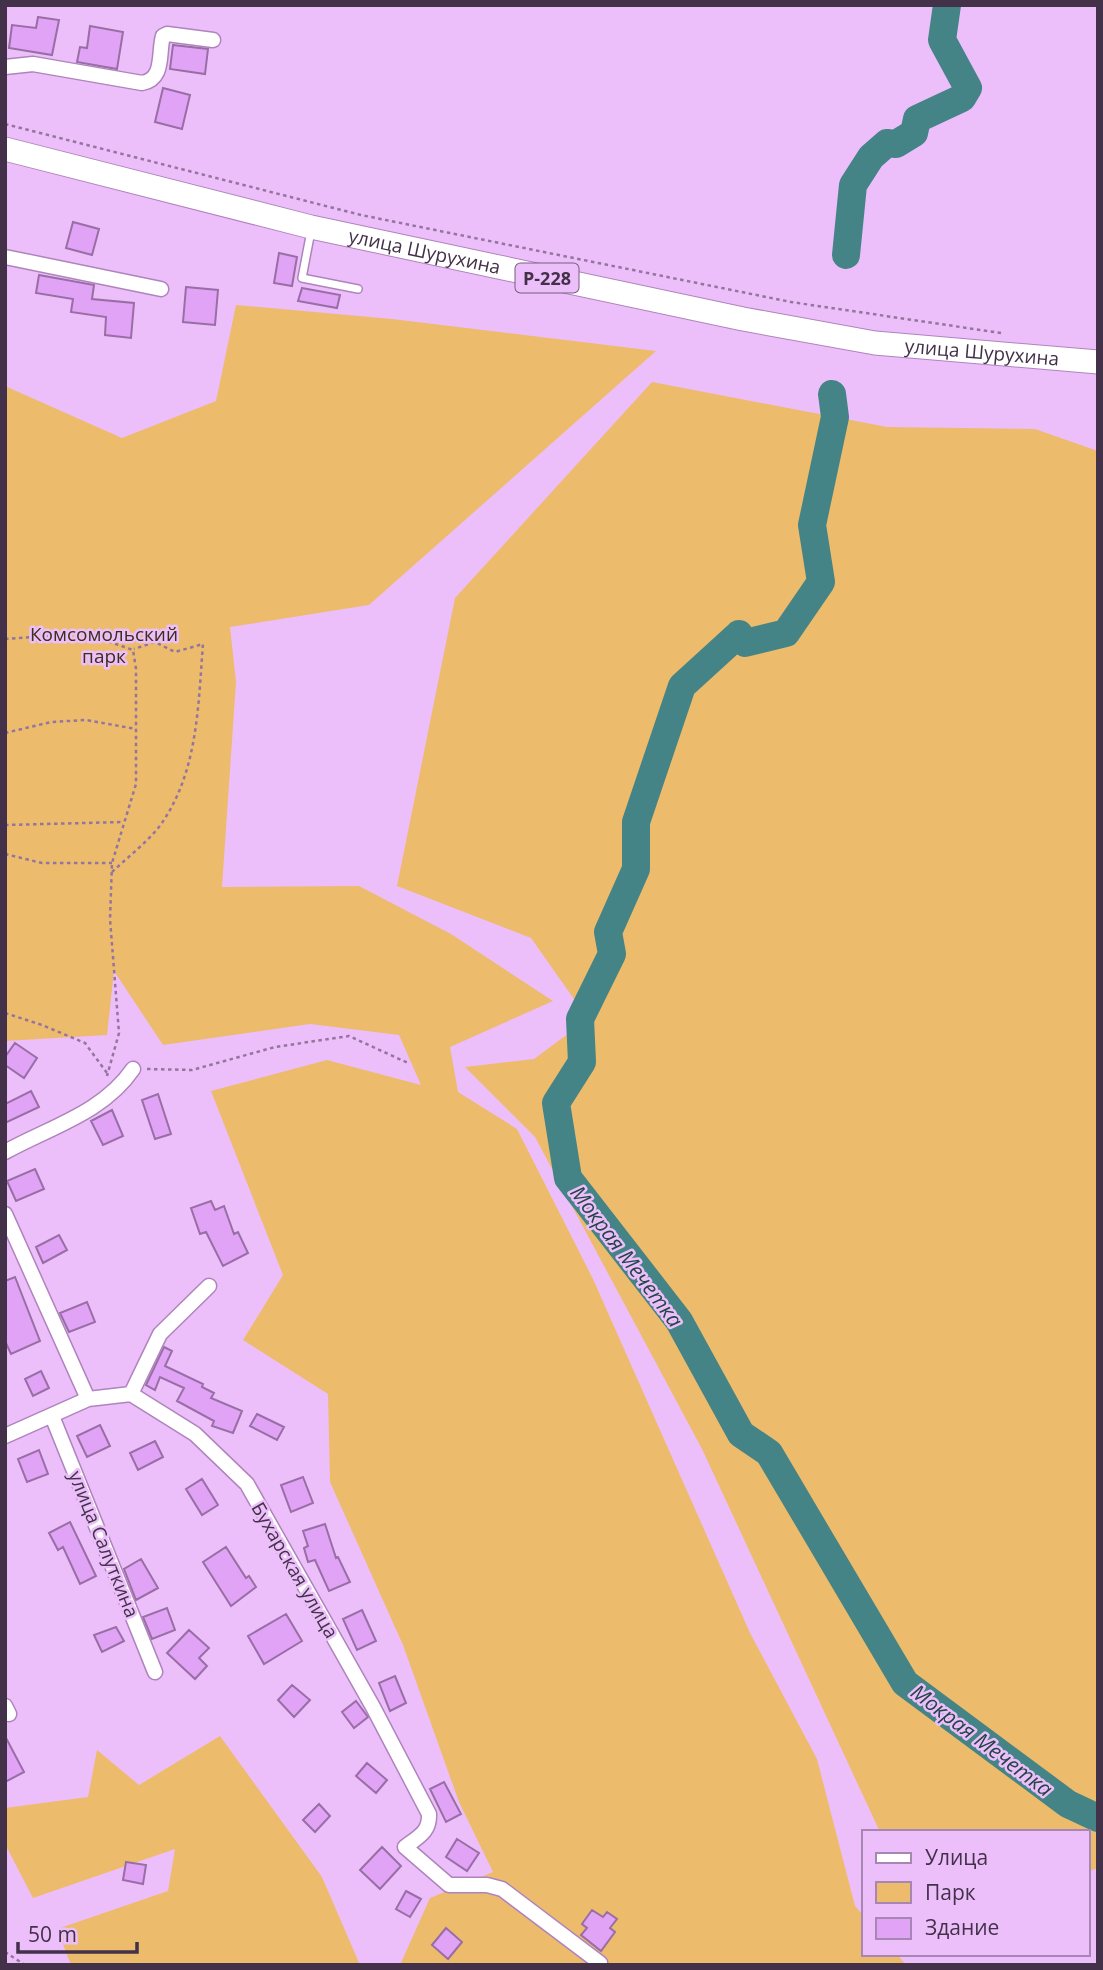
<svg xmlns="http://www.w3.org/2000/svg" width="1103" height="1970" font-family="'Open Sans',sans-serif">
<rect width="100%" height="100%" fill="#ecbffb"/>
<path fill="#edbb6c" d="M 236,305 L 392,319 L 656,351 L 369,605 L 230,627 L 236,682 L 222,887 L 359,886 L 451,934 L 553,1001 L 450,1047 L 458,1092 L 517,1129 L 593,1279 L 750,1633 L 817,1759 L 855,1906 L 863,1915 L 863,1954 L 897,1954 L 906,1965 L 400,1965 L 430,1898 L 493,1872 L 459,1802 L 403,1645 L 330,1482 L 328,1394 L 243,1340 L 283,1275 L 211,1091 L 327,1060 L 421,1085 L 399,1035 L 310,1024 L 163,1045 L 114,971 L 107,1035 L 5,1041 L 5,386 L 122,438 L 216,401 Z
M 652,382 L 887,427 L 1035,429 L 1098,451 L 1098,1868 L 1087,1872 L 1087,1832 L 880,1832 L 702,1449 L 535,1137 L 465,1067 L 534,1059 L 588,1019 L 531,938 L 397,886 L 455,598 Z
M 220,1736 L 322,1877 L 360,1965 L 71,1965 L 57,1929 L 168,1891 L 175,1849 L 33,1898 L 5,1844 L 5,1808 L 88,1797 L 97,1750 L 139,1785 Z"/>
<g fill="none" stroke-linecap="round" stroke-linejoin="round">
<path stroke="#448486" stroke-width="28" d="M 846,255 L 853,185 L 871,157 L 887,143 L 896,144 L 914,133 L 917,119 L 962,98 L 968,88 L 942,40 L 947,5
M 832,394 L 835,417 L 812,525 L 821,582 L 786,633 L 745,643 L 739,634 L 682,686 L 636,822 L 636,869 L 608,932 L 612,954 L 580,1019 L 582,1062 L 556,1103 L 568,1178 L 679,1321 L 741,1434 L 769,1453 L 905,1683 L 1068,1804 L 1098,1818"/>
</g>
<path fill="#e1a3f5" stroke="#986ea5" stroke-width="2" d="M 38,17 L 59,20 L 52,55 L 9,48 L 12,25 L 36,28 Z
M 90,26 L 123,32 L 117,69 L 77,62 L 80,47 L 87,48 Z
M 173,45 L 208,49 L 205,74 L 170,69 Z
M 163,88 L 190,95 L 182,129 L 155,122 Z
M 73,222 L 99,229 L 92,255 L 66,248 Z
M 279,253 L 297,257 L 292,286 L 274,283 Z
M 39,275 L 94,285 L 92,299 L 134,303 L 131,338 L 105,335 L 106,317 L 71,312 L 73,299 L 36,293 Z
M 186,287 L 218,290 L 215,325 L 183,322 Z
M 302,288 L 340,295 L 337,308 L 298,301 Z
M 15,1043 L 37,1058 L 24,1078 L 5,1065 L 5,1057 Z
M 31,1091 L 39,1107 L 5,1123 L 5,1104 Z
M 158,1094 L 171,1134 L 155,1139 L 142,1100 Z
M 112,1110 L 123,1136 L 103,1145 L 91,1121 Z
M 35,1169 L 44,1189 L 16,1201 L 7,1181 Z
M 211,1201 L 215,1210 L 224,1206 L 234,1234 L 238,1232 L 248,1253 L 223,1266 L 206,1232 L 200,1234 L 191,1208 Z
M 59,1235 L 67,1250 L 43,1263 L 36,1247 Z
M 15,1277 L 40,1341 L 11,1354 L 5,1341 L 5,1281 Z
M 87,1302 L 95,1322 L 69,1332 L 60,1313 Z
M 164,1347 L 172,1351 L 165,1366 L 203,1384 L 202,1387 L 214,1393 L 211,1398 L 242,1411 L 233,1433 L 212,1426 L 214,1421 L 177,1401 L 184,1388 L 160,1377 L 155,1390 L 146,1385 Z
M 41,1371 L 49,1388 L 33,1396 L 25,1379 Z
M 257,1414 L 284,1427 L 277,1440 L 250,1426 Z
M 100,1425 L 110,1446 L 87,1457 L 77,1436 Z
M 155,1441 L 163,1457 L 138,1470 L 130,1453 Z
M 39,1450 L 48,1474 L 27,1482 L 18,1459 Z
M 303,1477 L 313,1503 L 291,1512 L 281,1485 Z
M 202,1479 L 218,1505 L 202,1515 L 186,1489 Z
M 70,1522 L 96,1576 L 80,1584 L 63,1547 L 58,1550 L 49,1533 Z
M 325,1524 L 336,1558 L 338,1557 L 350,1582 L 329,1591 L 315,1560 L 308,1562 L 304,1548 L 308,1546 L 303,1531 Z
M 226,1547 L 246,1578 L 249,1576 L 256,1587 L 231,1606 L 203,1562 Z
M 141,1559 L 158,1588 L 136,1600 L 124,1569 Z
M 167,1608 L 175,1630 L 152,1639 L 143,1617 Z
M 362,1610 L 376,1641 L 357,1650 L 343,1619 Z
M 286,1614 L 302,1641 L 264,1664 L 248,1636 Z
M 116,1627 L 124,1641 L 102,1652 L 94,1635 Z
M 189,1630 L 209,1648 L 199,1658 L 207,1666 L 195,1679 L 167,1653 Z
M 395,1676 L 406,1703 L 390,1711 L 379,1683 Z
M 292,1685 L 310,1700 L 294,1717 L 278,1700 Z
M 356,1701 L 368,1717 L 354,1728 L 342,1712 Z
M 5,1736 L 24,1772 L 5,1782 Z
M 367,1763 L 387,1780 L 376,1793 L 356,1776 Z
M 444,1782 L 461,1814 L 446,1822 L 430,1789 Z
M 319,1804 L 330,1816 L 315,1832 L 303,1820 Z
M 457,1839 L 479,1853 L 467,1871 L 446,1857 Z
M 382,1847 L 401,1866 L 380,1889 L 360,1870 Z
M 126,1862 L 146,1865 L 143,1884 L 123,1880 Z
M 406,1891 L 421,1899 L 410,1917 L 396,1909 Z
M 592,1910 L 603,1917 L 607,1912 L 617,1919 L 610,1928 L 615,1932 L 601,1951 L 581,1935 L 587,1928 L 582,1924 Z
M 446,1928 L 462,1942 L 448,1959 L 432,1945 Z"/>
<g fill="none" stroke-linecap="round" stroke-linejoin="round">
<defs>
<path id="service" d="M 311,231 L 302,278 L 358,289"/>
<path id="minor" d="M 5,67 L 33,64 L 142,83 C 165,79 158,53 163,36 L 167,34 L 213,40
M 5,257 L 161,289
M 5,1152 C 50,1127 103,1113 133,1069
M 5,1214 L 88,1399
M 131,1394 L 160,1334 L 209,1286
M 52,1416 L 155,1672
M 5,1436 L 88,1399 L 131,1394 L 195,1434 L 247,1484 L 373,1707 L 429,1814 C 430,1832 418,1837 405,1847 L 449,1885 L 487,1885 L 502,1889 L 600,1963
M 5,1706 L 9,1714"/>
<g id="trunk">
<path id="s1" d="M 5,149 L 311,227 L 743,319 L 875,343 L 1098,362"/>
</g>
</defs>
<use href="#service" stroke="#af84bc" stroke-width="10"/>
<use href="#minor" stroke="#af84bc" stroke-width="17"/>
<use href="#trunk" stroke="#af84bc" stroke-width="25"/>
<path stroke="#94759e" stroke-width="2.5" stroke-dasharray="3.5 3.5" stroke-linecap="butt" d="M 5,124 L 361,215 L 791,302 L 1001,333
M 5,639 L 84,633 L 133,650 L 136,669 L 136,784 L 112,863 L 110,919 L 119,1033 L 107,1076
M 5,733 L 51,722 L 86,720 L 136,729
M 5,825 L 124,822
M 5,854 L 42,863 L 112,863
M 112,872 C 127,858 146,843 159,827 C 198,774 198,707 203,644 L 175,652 L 155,642 L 134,649
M 5,1013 L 42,1025 L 85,1043 L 107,1073
M 147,1069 L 192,1070 L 275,1047 L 349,1036 L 408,1063
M 5,1952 L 25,1965"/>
<use href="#service" stroke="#fff" stroke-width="7"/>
<use href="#minor" stroke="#fff" stroke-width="14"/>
<use href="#trunk" stroke="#fff" stroke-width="23"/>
</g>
<g text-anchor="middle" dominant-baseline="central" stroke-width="5" stroke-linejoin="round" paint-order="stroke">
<rect fill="#ecbffb" stroke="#765c7e" stroke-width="2" x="515.5" y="263.5" width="63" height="29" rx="5"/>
<g font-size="18" font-weight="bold" fill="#433149">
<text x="547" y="278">Р-228</text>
</g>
<g font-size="19" fill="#433149" stroke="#ecbffb">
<text stroke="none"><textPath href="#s1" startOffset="432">улица Шурухина</textPath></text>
<text stroke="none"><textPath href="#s1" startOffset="999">улица Шурухина</textPath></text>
<text transform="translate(104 1544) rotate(68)">улица Салуткина</text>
<text transform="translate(295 1570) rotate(60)">Бухарская улица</text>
</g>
<g font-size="19" fill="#3c2f1a" stroke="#ecbffb">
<text x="104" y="634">Комсомольский<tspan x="104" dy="22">парк</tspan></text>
</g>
<g font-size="21" font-style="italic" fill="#254647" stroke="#ecbffb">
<text transform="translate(627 1256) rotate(53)">Мокрая Мечетка</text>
<text transform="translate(982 1740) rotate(37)">Мокрая Мечетка</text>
</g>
</g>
<rect width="1103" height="1970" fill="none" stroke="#433149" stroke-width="14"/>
<rect x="862" y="1830" width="228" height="126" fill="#ecbffb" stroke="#a886b4" stroke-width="2"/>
<rect x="876" y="1853" width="35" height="10" fill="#ffffff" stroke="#a886b4" stroke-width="2"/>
<text x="925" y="1865" font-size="21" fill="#433149">Улица</text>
<rect x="876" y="1882" width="35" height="21" fill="#edbb6c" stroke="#a886b4" stroke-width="2"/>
<text x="925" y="1900" font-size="21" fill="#433149">Парк</text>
<rect x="876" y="1918" width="35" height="21" fill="#e1a3f5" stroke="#a886b4" stroke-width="2"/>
<text x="925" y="1935" font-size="21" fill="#433149">Здание</text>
<path d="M18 1942v10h119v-10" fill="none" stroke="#433149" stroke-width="3.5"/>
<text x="28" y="1942" font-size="21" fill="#433149" stroke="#ecbffb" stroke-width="5" paint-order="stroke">50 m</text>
</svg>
